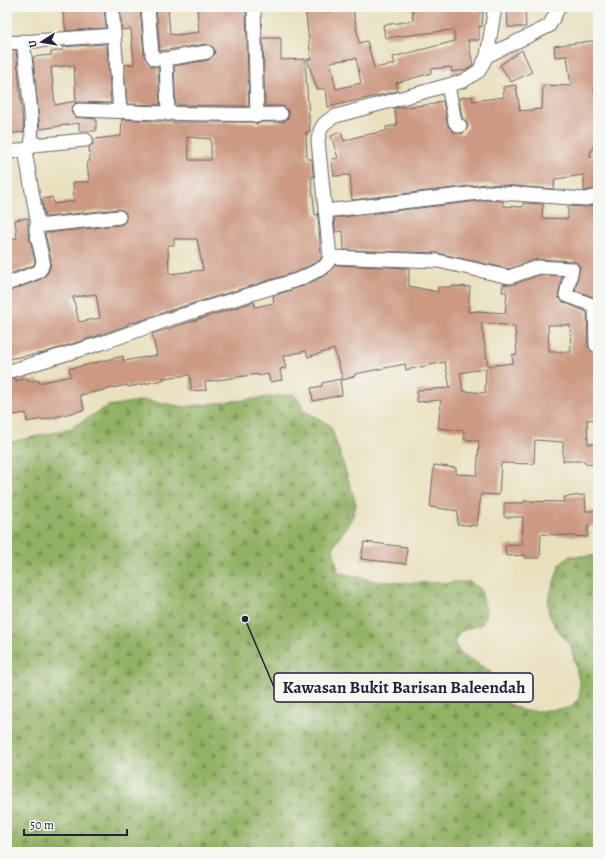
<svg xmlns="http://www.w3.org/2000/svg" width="605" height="859" font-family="Alegreya,serif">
<defs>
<pattern id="forest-firs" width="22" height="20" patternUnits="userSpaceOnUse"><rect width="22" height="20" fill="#92b164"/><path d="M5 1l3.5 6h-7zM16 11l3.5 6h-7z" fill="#779054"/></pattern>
</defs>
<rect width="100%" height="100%" fill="#f6f6f2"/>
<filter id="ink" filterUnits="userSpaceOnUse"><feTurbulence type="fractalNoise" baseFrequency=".025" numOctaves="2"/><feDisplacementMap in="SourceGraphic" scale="8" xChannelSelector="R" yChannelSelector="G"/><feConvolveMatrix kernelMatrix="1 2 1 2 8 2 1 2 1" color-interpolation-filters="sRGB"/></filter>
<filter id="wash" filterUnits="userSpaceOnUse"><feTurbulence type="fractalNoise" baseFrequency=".012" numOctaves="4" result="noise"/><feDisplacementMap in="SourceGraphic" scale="16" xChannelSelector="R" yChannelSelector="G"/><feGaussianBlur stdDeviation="0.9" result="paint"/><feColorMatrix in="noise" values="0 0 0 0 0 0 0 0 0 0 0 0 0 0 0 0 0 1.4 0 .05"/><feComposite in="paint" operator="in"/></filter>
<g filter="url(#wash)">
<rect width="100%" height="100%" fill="#e9e0be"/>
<path fill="url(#forest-firs)" stroke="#5a6a50" d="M 294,394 L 305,411 L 331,426 L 356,504 L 353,516 L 333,548 L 338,572 L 374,581 L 407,583 L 470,582 L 481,589 L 486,612 L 482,624 L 459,632 L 454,643 L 461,654 L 490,671 L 493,683 L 492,696 L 524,711 L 537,711 L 570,708 L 579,698 L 580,685 L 571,646 L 555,626 L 549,614 L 548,600 L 560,564 L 570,556 L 594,556 L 598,560 L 598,852 L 7,852 L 7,443 L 69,429 L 108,406 L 145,400 L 184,407 Z"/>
<g id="blocks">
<path fill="#cc9982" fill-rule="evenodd" d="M 62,7 L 104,7 L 106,28 L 66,31 Z
M 120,7 L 140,7 L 144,56 L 151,66 L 158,67 L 160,105 L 127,104 L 124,65 L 134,64 L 131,29 L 122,30 Z
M 156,7 L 168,7 L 170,34 L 176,35 L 199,32 L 197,7 L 246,7 L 249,106 L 176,105 L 174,66 L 209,60 L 214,55 L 215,50 L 213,47 L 206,44 L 160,51 Z
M 305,7 L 326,7 L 327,12 L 353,8 L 359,43 L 367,41 L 374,68 L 395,64 L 393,57 L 455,41 L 453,30 L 385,38 L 383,25 L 413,21 L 412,14 L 413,14 L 412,7 L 472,7 L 473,11 L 483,12 L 482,27 L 479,26 L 479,40 L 468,40 L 473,65 L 466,70 L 452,72 L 451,67 L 431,69 L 431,73 L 396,83 L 398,91 L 328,107 L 326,89 L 317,89 L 307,59 L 311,59 ZM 356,58 L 361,83 L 336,89 L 330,62 Z
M 525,10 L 526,27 L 508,27 L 507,11 Z
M 263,38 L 281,38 L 281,60 L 305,59 L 310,132 L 306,132 L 307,159 L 312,159 L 313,177 L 311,178 L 315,215 L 318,214 L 321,258 L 319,261 L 297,272 L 168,311 L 137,322 L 128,323 L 128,325 L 100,335 L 43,353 L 7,359 L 7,337 L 11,336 L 7,317 L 7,292 L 41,279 L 47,274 L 50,268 L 51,259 L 45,233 L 120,225 L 124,223 L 126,220 L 126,213 L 123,210 L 119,209 L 45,217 L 42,199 L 52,197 L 54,204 L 74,201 L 73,182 L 89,182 L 87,161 L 90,161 L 89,147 L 93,144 L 94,139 L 121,136 L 122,119 L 168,122 L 253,122 L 257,124 L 262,122 L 281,122 L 285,121 L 288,118 L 289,113 L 285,107 L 281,106 L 265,106 ZM 187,137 L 211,139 L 211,160 L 189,160 ZM 174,239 L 197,239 L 203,270 L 169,274 L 168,245 L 174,245 ZM 96,294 L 100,318 L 79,322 L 73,297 Z
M 598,40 L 598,62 L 597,62 L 594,92 L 598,92 L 598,135 L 589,157 L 598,157 L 598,188 L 584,191 L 584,175 L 555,179 L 554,189 L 486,184 L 352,200 L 350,175 L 334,176 L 332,159 L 338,158 L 331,136 L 341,132 L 344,141 L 360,136 L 386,131 L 386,127 L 397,125 L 394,108 L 436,104 L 436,102 L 443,101 L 448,126 L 454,132 L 462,134 L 467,129 L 468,125 L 466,121 L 462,118 L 459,98 L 472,96 L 473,101 L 504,97 L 503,87 L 516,85 L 520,111 L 542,109 L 543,85 L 571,86 L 567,56 L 555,57 L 554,46 Z
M 107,44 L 111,103 L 79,102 L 75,103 L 71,109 L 72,114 L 75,117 L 96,119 L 96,131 L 79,131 L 79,123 L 40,129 L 33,57 L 51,55 L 51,52 L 62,50 L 62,47 ZM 74,65 L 76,101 L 55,105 L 51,67 Z
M 16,50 L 24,132 L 7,134 L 7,51 Z
M 522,50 L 532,72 L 511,82 L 500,65 Z
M 487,200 L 503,201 L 503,206 L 523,207 L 523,203 L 543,204 L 542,218 L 568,219 L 568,206 L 586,207 L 598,204 L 598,299 L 575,290 L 580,267 L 577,263 L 573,261 L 538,259 L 509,269 L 438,253 L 344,250 L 343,231 L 335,232 L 334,218 Z
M 28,218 L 28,233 L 35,261 L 34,265 L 7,275 L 7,240 L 17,238 L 15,220 Z
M 335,265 L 409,268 L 409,286 L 438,292 L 438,287 L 453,287 L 453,286 L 470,287 L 468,312 L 478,311 L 505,313 L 507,292 L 502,292 L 503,284 L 512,285 L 539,275 L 562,276 L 558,297 L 563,302 L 587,312 L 588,346 L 592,352 L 598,353 L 598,401 L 597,401 L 598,419 L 587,420 L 588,444 L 598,444 L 597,465 L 585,464 L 585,461 L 563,461 L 563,442 L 535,440 L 534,464 L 501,463 L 499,495 L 481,494 L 477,526 L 457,524 L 458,511 L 430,507 L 434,465 L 456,468 L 456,474 L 477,475 L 479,441 L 464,439 L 464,431 L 438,428 L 441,400 L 417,402 L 417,390 L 450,388 L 445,362 L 406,370 L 405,364 L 355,374 L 355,376 L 343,380 L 334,349 L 308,357 L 306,351 L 283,356 L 286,368 L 280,369 L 282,380 L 270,382 L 268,374 L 258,376 L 258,374 L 205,382 L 206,390 L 191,391 L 190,375 L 163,378 L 164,380 L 128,387 L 127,385 L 80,395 L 84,410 L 42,420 L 42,419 L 27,422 L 26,413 L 7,416 L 7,380 L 16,378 L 16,381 L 28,378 L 29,382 L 38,380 L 39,383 L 71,376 L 69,369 L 123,356 L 124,361 L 157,355 L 152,334 L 254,302 L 255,307 L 274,303 L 273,296 L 304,286 L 328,274 ZM 481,323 L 515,326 L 517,354 L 512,355 L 513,363 L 488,366 ZM 548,325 L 570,325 L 571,352 L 549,352 ZM 486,368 L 485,393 L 463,391 L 460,373 Z
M 340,379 L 342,395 L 313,401 L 311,388 L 322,386 L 322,383 Z
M 585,495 L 586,511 L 598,511 L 598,525 L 588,525 L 588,537 L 541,534 L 540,558 L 525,558 L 525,555 L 506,556 L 505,546 L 522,545 L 523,517 L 504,517 L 504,503 L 524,503 L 524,501 L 565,502 L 564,497 Z
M 364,542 L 407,547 L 406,564 L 361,559 Z"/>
</g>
</g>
<g filter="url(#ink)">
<use href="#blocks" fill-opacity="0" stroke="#686469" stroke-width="1"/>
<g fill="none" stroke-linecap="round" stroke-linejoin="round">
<defs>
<path id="street" d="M 112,7 L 120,111
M 148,7 L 152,55 L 155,59 L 166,59 L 207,52
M 254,7 L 257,116
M 7,43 L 114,35
M 487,56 L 549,26 L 559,7
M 166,59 L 168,114
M 448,85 L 455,122 L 457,125 L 460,126
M 79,110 C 146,112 213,116 281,114
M 33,145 L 86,140
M 7,153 L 30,148 C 36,141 25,57 23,41
M 325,211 L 487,192 L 586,199 L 598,196
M 38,226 L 119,217
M 330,257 L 438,261 L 509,277 L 538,267 L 572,269 L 566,295 L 595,306 L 596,345 L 598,345
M 7,284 L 38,272 C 42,269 42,266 43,261 L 36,231 L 36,227 L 38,226 L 25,150
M 7,372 L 102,343 L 170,319 L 300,279 L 324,267 L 328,262 L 330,257 L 318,141 C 320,127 323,122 336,116 L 463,81 L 479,71 L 487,56 L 495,7"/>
</defs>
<use href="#street" stroke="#686469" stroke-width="15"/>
<use href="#street" stroke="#fff" stroke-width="13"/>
</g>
</g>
<path fill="none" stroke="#22223b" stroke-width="1.5" d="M245 619L274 687"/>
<circle fill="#22223b" stroke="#f6f6f2" stroke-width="1.5" cx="245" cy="619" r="4"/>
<rect fill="#f6f6f2" stroke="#22223b" stroke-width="1.5" x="274" y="673" width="259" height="29" rx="4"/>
<g font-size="17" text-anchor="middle" font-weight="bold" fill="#22223b">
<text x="404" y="693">Kawasan Bukit Barisan Baleendah</text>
</g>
<rect width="605" height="859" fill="none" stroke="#f6f6f2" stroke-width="24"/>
<g transform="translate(42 42) rotate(258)" stroke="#f6f6f2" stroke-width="3" paint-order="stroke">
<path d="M0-3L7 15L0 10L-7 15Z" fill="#22223b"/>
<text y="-6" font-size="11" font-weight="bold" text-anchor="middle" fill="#22223b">U</text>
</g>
<path d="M24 829v6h103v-6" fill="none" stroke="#22223b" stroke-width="2"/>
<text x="30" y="829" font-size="12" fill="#22223b" stroke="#f6f6f2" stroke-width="3" paint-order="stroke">50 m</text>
</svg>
